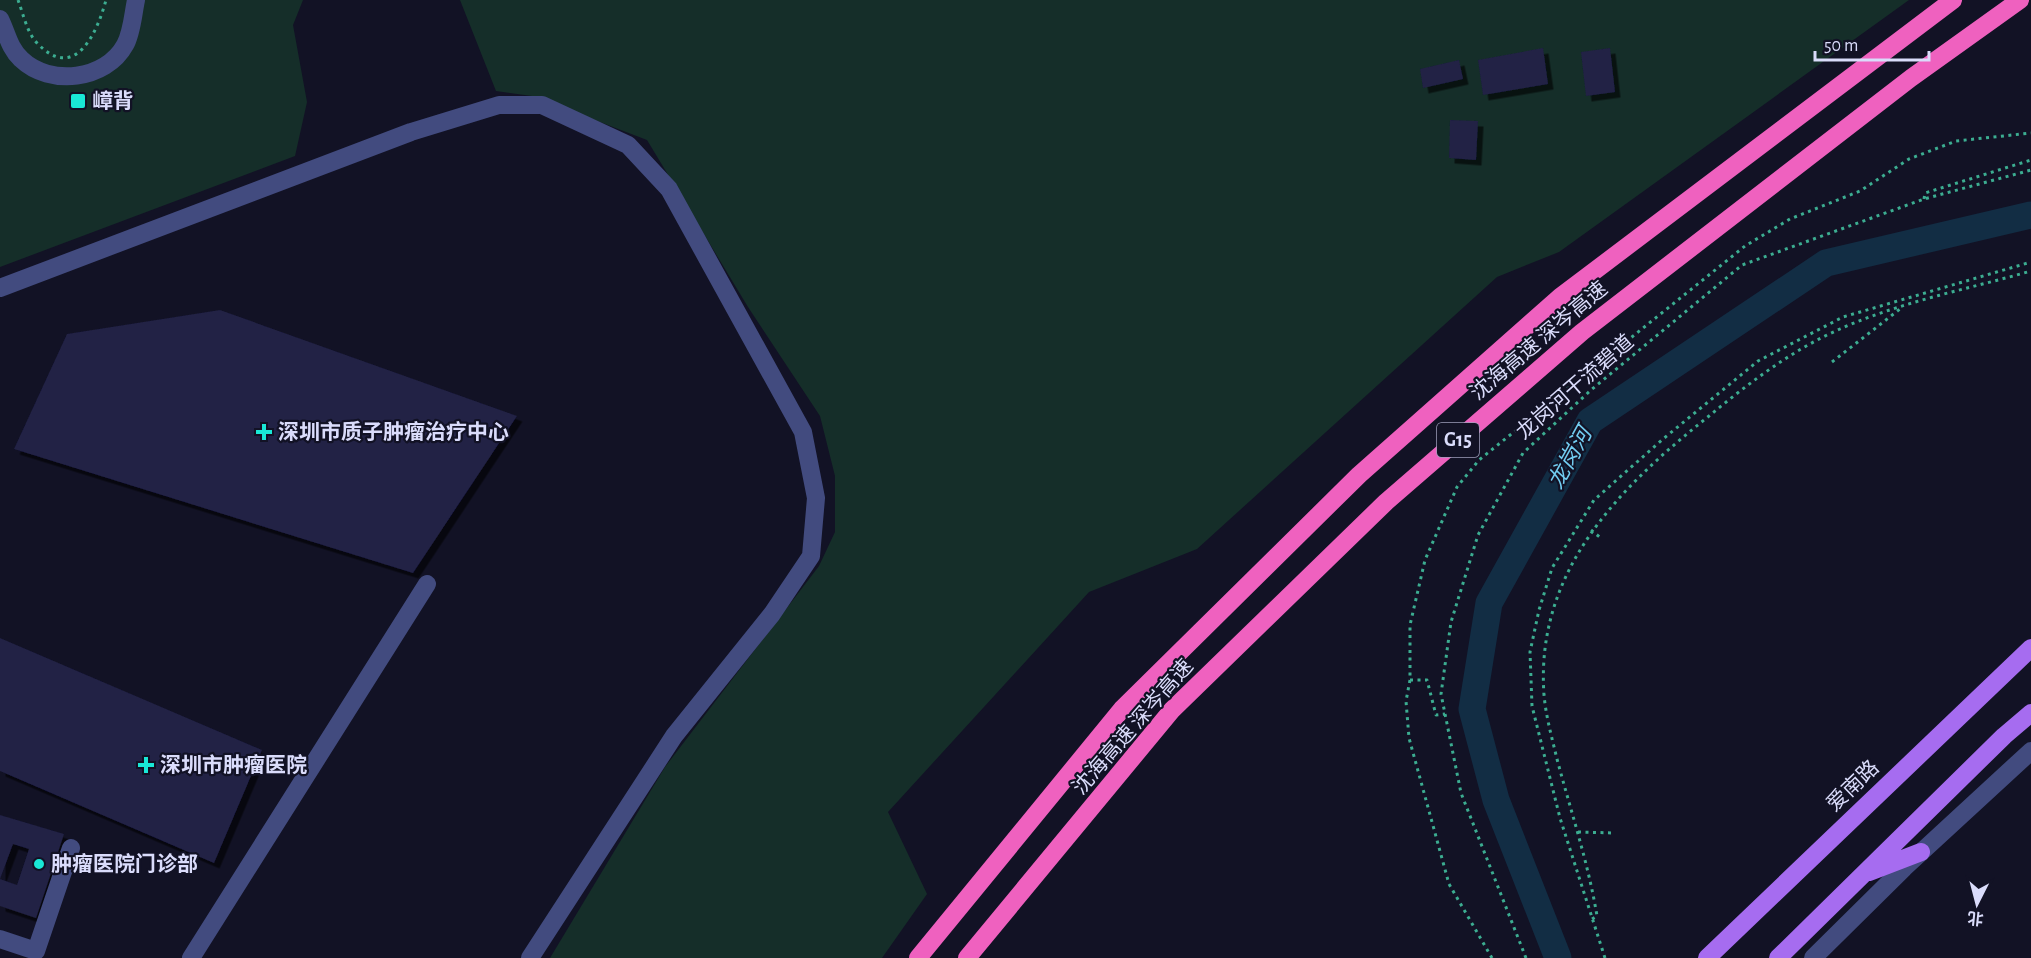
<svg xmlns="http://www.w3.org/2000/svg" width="2031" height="958" font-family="'Alegreya Sans','Noto Sans SC',sans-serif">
<defs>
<filter id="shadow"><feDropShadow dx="5.5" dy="5.5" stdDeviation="0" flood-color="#0009"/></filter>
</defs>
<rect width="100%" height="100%" fill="#121225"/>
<path fill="#152e29" d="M 0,0 L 303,0 L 293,25 L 307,102 L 295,156 L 0,267 Z
M 460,0 L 1909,0 L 1559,252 L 1497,277 L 1197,549 L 1089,592 L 888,812 L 927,894 L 882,958 L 550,958 L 665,767 L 819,566 L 835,532 L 835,476 L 820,416 L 748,307 L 647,140 L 532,96 L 496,91 Z"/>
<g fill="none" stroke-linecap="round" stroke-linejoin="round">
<path stroke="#122d44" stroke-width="27" d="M 1558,958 L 1496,800 L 1472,709 L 1489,603 L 1590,421 L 1826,263 L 2031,215"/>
</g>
<path fill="#202044" filter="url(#shadow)" d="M 1543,48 L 1548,84 L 1483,95 L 1478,60 Z
M 1610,48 L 1615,92 L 1586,96 L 1581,52 Z
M 1459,60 L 1463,79 L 1423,88 L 1420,69 Z
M 1450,120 L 1478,121 L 1476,160 L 1449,158 Z
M 220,310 L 517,416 L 413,573 L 14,449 L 67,334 Z
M 0,638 L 262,750 L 214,863 L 0,771 Z
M 0,815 L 64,834 L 36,918 L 0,906 L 0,879 L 17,885 L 29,849 L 13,844 L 0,879 Z"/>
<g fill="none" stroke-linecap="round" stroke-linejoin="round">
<path stroke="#3cad91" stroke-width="3" stroke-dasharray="3 4.5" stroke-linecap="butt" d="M 18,0 C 23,13 27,33 37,43 C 75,83 97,33 106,0
M 1924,199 L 1925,193 L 2031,160
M 1832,362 L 1900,309
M 1591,530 L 1602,539
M 1410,680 L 1427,680 L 1436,715 L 1445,714
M 1578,832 L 1615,833
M 1592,919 L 1597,916 C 1588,862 1571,812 1557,759 C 1552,738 1546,717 1544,695 C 1535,570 1620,487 1709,416 C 1749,383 1792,350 1840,329 C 1900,302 1968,289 2031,271
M 1492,958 L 1449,884 L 1409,738 L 1406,701 L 1410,680 L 1410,625 L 1425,560 L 1457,487 L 1479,460 L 1745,246 L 1790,219 L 1860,191 L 1909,159 L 1956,141 L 2031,133
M 1526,958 L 1461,793 L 1441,694 L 1451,622 L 1478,535 L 1523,453 L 1591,390 L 1742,265 L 1924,199 L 2031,170
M 1605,958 L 1560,818 L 1532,706 L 1530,652 L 1539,610 L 1552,568 L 1594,500 L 1663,439 L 1758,361 L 1843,317 L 2031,262"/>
<path stroke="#424b7f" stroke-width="18" d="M 0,19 C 7,33 9,48 21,59 C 50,87 106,80 125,45 C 132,33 133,14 136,0
M 0,288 L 411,132 L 499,105 L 542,105 L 628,145 L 669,189 L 803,432 L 816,498 L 811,556 L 772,614 L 674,736 L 530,958
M 0,939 L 36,951 L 71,848
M 191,958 L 427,584
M 1813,958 L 1904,868 L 2031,751"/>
<path stroke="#a66cf0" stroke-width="18" d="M 1869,872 L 1921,852
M 1707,958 L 2031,648
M 1778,958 L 2004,736 L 2031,713"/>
<path stroke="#ef61bf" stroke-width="18" d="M 918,958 L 1122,709 L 1359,475 L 1560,297 L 1953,0
M 967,958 L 1172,710 L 1386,502 L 1582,332 L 1911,78 L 2020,0"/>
</g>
<g fill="#19e8d6" stroke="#121225" stroke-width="2">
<rect x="70" y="93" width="16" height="16" rx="3"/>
<path d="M261 423h6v6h6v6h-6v6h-6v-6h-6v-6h6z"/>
<path d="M143 756h6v6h6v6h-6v6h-6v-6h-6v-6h6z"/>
<circle cx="39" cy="864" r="6"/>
</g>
<g text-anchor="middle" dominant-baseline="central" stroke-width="4.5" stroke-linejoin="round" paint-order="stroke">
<rect fill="#121225" stroke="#9e9fbb" stroke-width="1.5" x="1437" y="423" width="42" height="34" rx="4.5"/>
<g font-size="20" font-weight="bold" fill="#dadcfb">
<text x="1458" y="440">G15</text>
</g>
<g font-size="21" font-weight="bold" fill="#dadcfb" stroke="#121225" text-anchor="start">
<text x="92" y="101">嶂背</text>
<text x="278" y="432">深圳市质子肿瘤治疗中心</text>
<text x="160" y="765">深圳市肿瘤医院</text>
<text x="51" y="864">肿瘤医院门诊部</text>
</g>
<g font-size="21" fill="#dadcfb" stroke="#121225">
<text transform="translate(1539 341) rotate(-40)">沈海高速 深岑高速</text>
<text transform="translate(1575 387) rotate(-41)">龙岗河干流碧道</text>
<text transform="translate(1133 727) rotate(-49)">沈海高速 深岑高速</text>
<text transform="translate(1853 786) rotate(-44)">爱南路</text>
</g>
<g font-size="22" font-style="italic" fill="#72cdf1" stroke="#121225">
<text transform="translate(1570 458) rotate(-61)">龙岗河</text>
</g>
</g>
<g transform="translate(1977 904) rotate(186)" stroke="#121225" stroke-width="4.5" paint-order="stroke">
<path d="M0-4.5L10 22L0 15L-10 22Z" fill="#dadcfb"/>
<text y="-9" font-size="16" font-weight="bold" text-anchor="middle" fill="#dadcfb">北</text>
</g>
<path d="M1815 51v9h114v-9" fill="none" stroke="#dadcfb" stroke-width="3"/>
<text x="1824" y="51" font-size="18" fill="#dadcfb" stroke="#121225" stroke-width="4.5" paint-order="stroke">50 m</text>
</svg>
